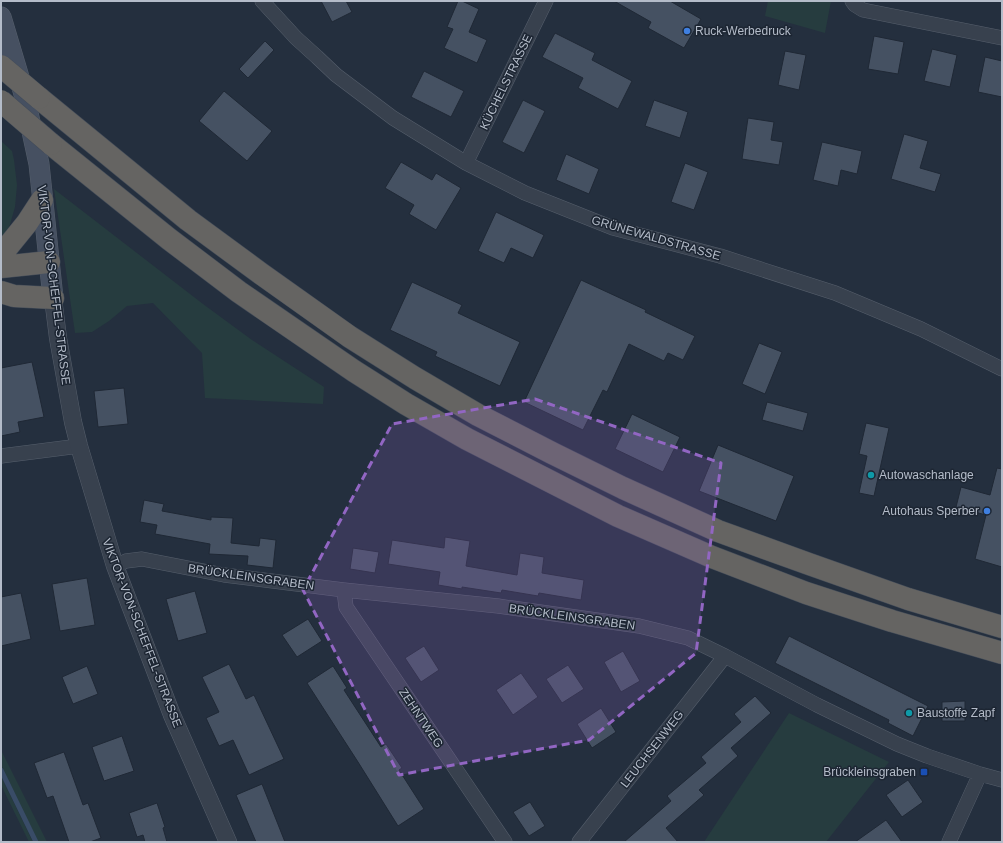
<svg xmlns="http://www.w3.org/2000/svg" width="1003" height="843" font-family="Arial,sans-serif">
<rect width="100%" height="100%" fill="#242f3e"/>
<path fill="#263c3f" d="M 768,1 L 831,1 L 825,33 L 765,16 Z
M 1,141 L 12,151 L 14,160 L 17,185 L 15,207 L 9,228 L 1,238 Z
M 54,189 L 203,304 L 252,340 L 324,387 L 323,404 L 205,398 L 202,353 L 153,303 L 127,306 L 109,321 L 92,332 L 75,333 Z
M 789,713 L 889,762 L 826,842 L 704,842 Z
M 1,750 L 47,842 L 38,842 L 1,765 Z
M 1,776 L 33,842 L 29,842 L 1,785 Z"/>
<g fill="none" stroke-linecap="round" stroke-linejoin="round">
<path stroke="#394c67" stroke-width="5" d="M 1,770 L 36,842"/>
</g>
<path fill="#455162" stroke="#1f2835" d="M 321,1 L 346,1 L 352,12 L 332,22 Z
M 458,1 L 462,1 L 479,9 L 469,32 L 487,40 L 477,63 L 444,48 L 453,29 L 447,27 Z
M 614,1 L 670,1 L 701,19 L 684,48 L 648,28 L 651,22 Z
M 555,33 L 595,53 L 592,60 L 632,81 L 618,109 L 578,88 L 583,78 L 542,57 Z
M 874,36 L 904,42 L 898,74 L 868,69 Z
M 265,41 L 274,50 L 248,78 L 239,69 Z
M 932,49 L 957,55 L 950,87 L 924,81 Z
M 785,51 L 806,55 L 799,90 L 778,85 Z
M 985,57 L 1002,61 L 1002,97 L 978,92 Z
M 424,71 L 464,91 L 451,117 L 411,97 Z
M 224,91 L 272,131 L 247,161 L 199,121 Z
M 523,100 L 545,111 L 524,153 L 502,142 Z
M 654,100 L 688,112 L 680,138 L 645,126 Z
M 748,118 L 774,122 L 771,140 L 783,142 L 779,165 L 742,159 Z
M 904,134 L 928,141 L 920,168 L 941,174 L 935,192 L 891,179 Z
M 822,142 L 862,151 L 857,174 L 841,170 L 838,186 L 813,180 Z
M 566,154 L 599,169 L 589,194 L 556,180 Z
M 401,162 L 432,180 L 436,173 L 461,188 L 436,230 L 409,214 L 414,205 L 385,188 Z
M 685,163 L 708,172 L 694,210 L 671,202 Z
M 496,212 L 544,235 L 533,258 L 511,248 L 504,263 L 478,251 Z
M 581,280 L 646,310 L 645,312 L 695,336 L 683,360 L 668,353 L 664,361 L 629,344 L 607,392 L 603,390 L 583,430 L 524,402 Z
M 412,282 L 462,305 L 458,313 L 520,342 L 500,386 L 435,356 L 437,352 L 390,330 Z
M 759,343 L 782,352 L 765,394 L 742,384 Z
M 32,362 L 44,417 L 18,422 L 20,432 L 1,436 L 1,368 Z
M 124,388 L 128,424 L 98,427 L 94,391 Z
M 767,402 L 808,413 L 803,431 L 762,420 Z
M 632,414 L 680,437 L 663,472 L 615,449 Z
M 866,423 L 889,428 L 874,496 L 859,493 L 867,456 L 859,454 Z
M 718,445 L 794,476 L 776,521 L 699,491 Z
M 997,468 L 1002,469 L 1002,567 L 975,559 L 986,515 L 956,507 L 961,487 L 990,495 Z
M 144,500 L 164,504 L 162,511 L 211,520 L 211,517 L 233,518 L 231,543 L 259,546 L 260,538 L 276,540 L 273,568 L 247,565 L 248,556 L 209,554 L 210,544 L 155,534 L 157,525 L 140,522 Z
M 445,537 L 470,541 L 466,566 L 517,575 L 520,553 L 544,557 L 542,573 L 584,580 L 581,600 L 539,593 L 538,596 L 502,590 L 501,593 L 462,587 L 462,589 L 438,585 L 440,572 L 388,564 L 392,540 L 444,548 Z
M 353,548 L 379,552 L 375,573 L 350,569 Z
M 87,578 L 95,625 L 60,631 L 52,584 Z
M 195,591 L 207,633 L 178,641 L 166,599 Z
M 21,593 L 31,639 L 1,646 L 1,597 Z
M 308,619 L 322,641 L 297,657 L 282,635 Z
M 789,636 L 928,706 L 913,736 L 888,723 L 889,720 L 775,663 Z
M 424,646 L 439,670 L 421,682 L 405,658 Z
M 623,651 L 640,681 L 621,692 L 604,662 Z
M 229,664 L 246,699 L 254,695 L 284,759 L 249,775 L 233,740 L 219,746 L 206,718 L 219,712 L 202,677 Z
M 568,665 L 584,689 L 562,703 L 546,679 Z
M 87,666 L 98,694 L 73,704 L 62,677 Z
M 333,666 L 347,688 L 344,690 L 381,747 L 386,744 L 402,768 L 399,770 L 424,809 L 398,826 L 358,762 L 307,683 Z
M 521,673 L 538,697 L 513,715 L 496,690 Z
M 755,696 L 771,713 L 731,748 L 738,756 L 699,790 L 704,795 L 666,828 L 678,842 L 624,842 L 671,801 L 667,796 L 706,763 L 701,757 L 741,722 L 734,714 Z
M 965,701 L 965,721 L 942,721 L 942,702 Z
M 601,708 L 616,732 L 592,748 L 577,724 Z
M 122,736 L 134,771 L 104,781 L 92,747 Z
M 64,752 L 83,805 L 88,803 L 101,838 L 90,842 L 69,842 L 53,796 L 47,798 L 34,763 Z
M 908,780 L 923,802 L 902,817 L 886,795 Z
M 262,784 L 285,842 L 256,842 L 236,795 Z
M 530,802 L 545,826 L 529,836 L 513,812 Z
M 157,803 L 165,827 L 163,828 L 167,842 L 145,842 L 143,835 L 137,837 L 129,813 Z
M 886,820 L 902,842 L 855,842 L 872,830 Z"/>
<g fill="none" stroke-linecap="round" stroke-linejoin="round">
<defs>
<path id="minor" d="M 262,1 L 296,38 L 317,57 L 336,75 L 393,118 L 466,163 L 525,193 L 613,228 L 720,256 L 835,293 L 921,329 L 1002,369
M 852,1 L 855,5 L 863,10 L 1002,38
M 466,163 L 546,1
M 1,456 L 79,446
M 115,566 L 126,561 L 142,559 L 224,575 L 344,590 L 498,606 L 639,626 L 688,638 L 725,656 L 817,705 L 897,744 L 927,756 L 980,774 L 1002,780
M 344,590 L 346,607 L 505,842
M 579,842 L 725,656
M 949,842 L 980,774"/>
<path id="tertiary" d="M 53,298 L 58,338 L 73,422 L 79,446 L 115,566 L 172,715 L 228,842"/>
<path id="secondary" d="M 1,17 L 24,94 L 39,164 L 53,298"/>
<path id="trunk" d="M 39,98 L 188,220 L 260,273 L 350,337 L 415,378 L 478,415 L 552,453 L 623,488 L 718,531 L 809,564 L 908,599 L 1002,627
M 51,144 L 169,239 L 239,292 L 354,371 L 406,404 L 467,439 L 618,516 L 712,557 L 806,593 L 892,621 L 1002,653
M 1,255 L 27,223 L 42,200
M 1,267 L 49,262
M 1,292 L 14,296 L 53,298"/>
</defs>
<use href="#minor" stroke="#565f6c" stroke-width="15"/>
<use href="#tertiary" stroke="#565f6c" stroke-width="18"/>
<use href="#secondary" stroke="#565f6c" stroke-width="21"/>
<use href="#trunk" stroke="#434c59" stroke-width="23"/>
<use href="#minor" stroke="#38414e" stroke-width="14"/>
<use href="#tertiary" stroke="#38414e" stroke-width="17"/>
<use href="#secondary" stroke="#465061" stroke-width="20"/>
<use href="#trunk" stroke="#656462" stroke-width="22"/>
<defs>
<path id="trunk-bridge" d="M 1,66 L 39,98
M 1,101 L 51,144"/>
</defs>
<use href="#trunk-bridge" stroke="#434c59" stroke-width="23" stroke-linecap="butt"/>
<use href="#trunk-bridge" stroke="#656462" stroke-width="22"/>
</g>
<path fill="#9266c3" fill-opacity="0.2" stroke="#9266c3" stroke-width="3" stroke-dasharray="8 5" stroke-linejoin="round" d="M 535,399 L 721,463 L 696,653 L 589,740 L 399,775 L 303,590 L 392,424 Z"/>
<g fill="#3f7fe0" stroke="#1d2633" stroke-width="1.5">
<circle cx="687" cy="31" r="4"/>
<circle cx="987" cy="511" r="4"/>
</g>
<g fill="#0f9aa8" stroke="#1d2633" stroke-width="1.5">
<circle cx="871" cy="475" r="4"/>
<circle cx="909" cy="713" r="4"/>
</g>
<rect fill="#1a4fb4" stroke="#1d2633" stroke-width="1.5" x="920" y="768" width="8" height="8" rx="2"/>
<g text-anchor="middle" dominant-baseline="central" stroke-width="3" stroke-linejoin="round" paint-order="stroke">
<g font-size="12" fill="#b4bcc9" stroke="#1d2633" text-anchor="start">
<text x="695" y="31">Ruck-Werbedruck</text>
<text x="879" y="475">Autowaschanlage</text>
<text x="979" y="511" text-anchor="end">Autohaus Sperber</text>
<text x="917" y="713">Baustoffe Zapf</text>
<text x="916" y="772" text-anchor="end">Brückleinsgraben</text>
</g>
<g font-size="12" fill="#b4bcc9" stroke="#1d2633">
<text transform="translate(506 82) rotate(-64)">KÜCHELSTRASSE</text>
<text transform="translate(656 238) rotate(16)">GRÜNEWALDSTRASSE</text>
<text transform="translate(54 285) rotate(83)">VIKTOR-VON-SCHEFFEL-STRASSE</text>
<text transform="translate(251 577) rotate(8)">BRÜCKLEINSGRABEN</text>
<text transform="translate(572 617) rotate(8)">BRÜCKLEINSGRABEN</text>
<text transform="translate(142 633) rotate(69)">VIKTOR-VON-SCHEFFEL-STRASSE</text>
<text transform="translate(421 718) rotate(56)">ZEHNTWEG</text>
<text transform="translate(652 749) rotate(-52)">LEUCHSENWEG</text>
</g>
</g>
<rect width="1003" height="843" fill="none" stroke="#b4bcc9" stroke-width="4"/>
</svg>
